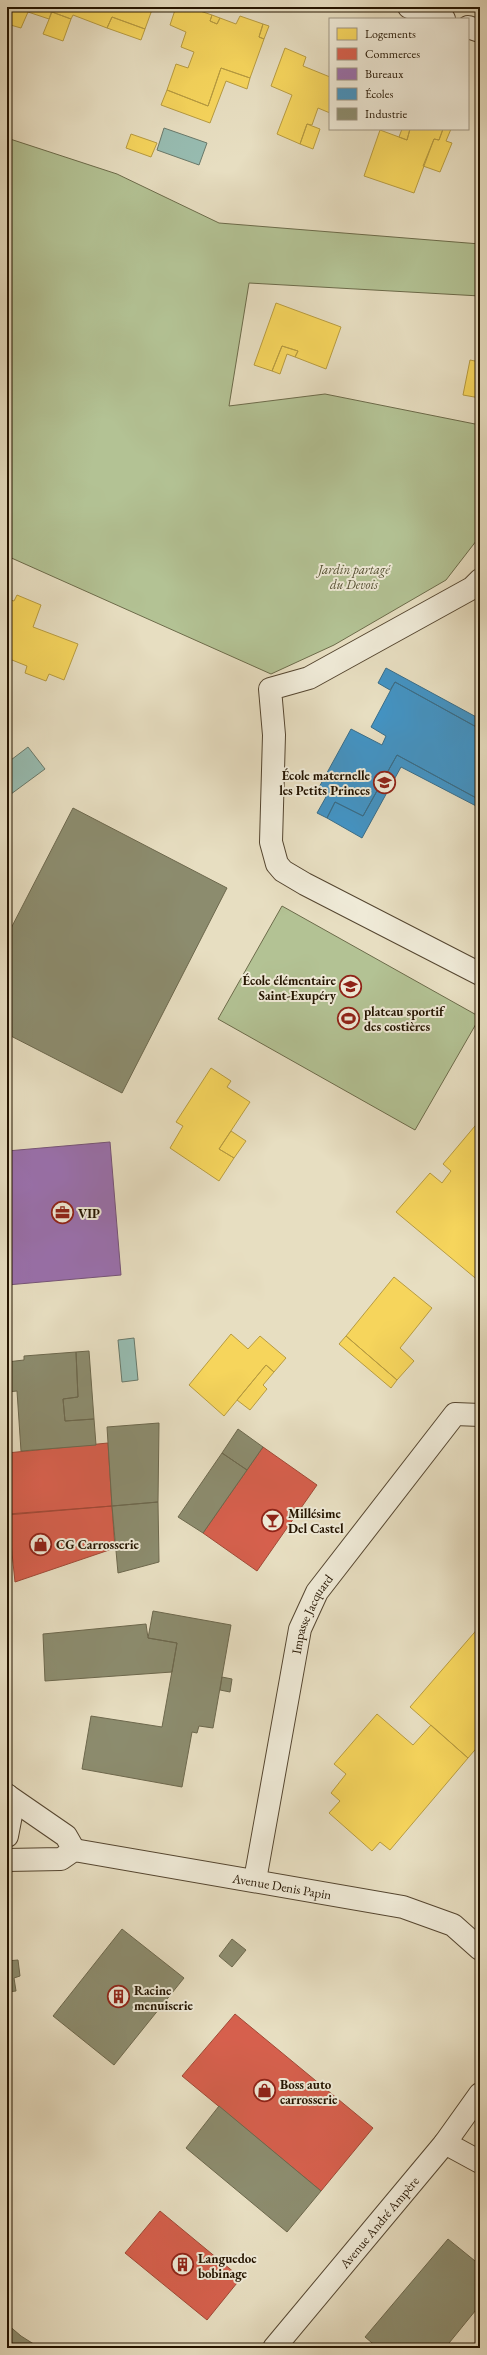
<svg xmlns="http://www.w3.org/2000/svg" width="487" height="2355" font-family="'EB Garamond',serif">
<rect width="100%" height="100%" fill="#e7dec1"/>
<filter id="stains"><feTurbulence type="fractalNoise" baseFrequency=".005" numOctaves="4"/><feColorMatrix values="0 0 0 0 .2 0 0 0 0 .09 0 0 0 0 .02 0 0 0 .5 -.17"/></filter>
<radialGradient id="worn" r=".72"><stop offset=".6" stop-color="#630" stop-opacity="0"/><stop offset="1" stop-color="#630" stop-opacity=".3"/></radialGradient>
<path fill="#b3c294" stroke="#6c6b4a" d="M 7,138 L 117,174 L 219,223 L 480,244 L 480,296 L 249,283 L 229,406 L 325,394 L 480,425 L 480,536 L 446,580 L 334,645 L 271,674 L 7,556 Z
M 282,906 L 480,1017 L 415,1130 L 218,1019 Z"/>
<path fill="#97bcb1" stroke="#69796a" d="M 164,128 L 207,143 L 199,165 L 157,150 Z
M 28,747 L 45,769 L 7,797 L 7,763 Z
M 134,1338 L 138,1380 L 122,1382 L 118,1340 Z"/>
<path fill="#f6d55c" stroke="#b79b40" d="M 7,7 L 53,7 L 49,19 L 28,12 L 21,28 L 7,24 Z
M 53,7 L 153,7 L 145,29 L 112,17 L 107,28 L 73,15 L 71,19 L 52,12 Z
M 176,7 L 194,7 L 194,9 L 212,15 L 210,21 L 217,24 L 220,18 L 236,24 L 240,16 L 263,24 L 259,37 L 264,39 L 250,78 L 221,68 L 208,106 L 167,90 L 176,64 L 188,68 L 194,52 L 181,47 L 186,32 L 170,25 Z
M 52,12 L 71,19 L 63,41 L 43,34 Z
M 212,15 L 220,18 L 217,24 L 210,21 Z
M 112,17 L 145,29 L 141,40 L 107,28 Z
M 263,24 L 269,26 L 264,39 L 259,37 Z
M 285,48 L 306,57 L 303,66 L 330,77 L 330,113 L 318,108 L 312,125 L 307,124 L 300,144 L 277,134 L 292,95 L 271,86 Z
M 221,68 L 250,78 L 247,89 L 226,81 L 210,123 L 161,105 L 167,90 L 208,106 Z
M 307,124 L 320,129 L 313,149 L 300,144 Z
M 402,129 L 410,129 L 407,140 L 399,137 Z
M 410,129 L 443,129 L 439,140 L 434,139 L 414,193 L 364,176 L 380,130 L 407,140 Z
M 443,129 L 451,129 L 446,141 L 452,143 L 440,172 L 423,166 L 434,139 L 439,140 Z
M 131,134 L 157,143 L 151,157 L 126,148 Z
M 276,303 L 341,327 L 326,369 L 295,357 L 298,351 L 282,346 L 272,371 L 254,365 Z
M 282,346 L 298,351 L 295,357 L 287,354 L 280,374 L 272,371 Z
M 470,360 L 480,362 L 480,398 L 463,395 Z
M 17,595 L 41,605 L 33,627 L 78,644 L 64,680 L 49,674 L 46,681 L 25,673 L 27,666 L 7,658 L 7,599 L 14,601 Z
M 211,1068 L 231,1081 L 227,1087 L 250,1102 L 219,1149 L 234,1158 L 219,1181 L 170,1148 L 183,1126 L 176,1122 Z
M 480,1120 L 480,1282 L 396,1212 L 430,1173 L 442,1183 L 451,1171 L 443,1164 Z
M 231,1131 L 246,1141 L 234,1158 L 219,1149 Z
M 394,1277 L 432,1308 L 400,1348 L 414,1361 L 397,1380 L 346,1336 Z
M 231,1334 L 248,1349 L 260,1336 L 286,1358 L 274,1372 L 266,1365 L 224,1416 L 189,1385 Z
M 346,1336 L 397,1380 L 391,1388 L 339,1344 Z
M 266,1365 L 274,1372 L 263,1385 L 267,1389 L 250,1410 L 237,1400 Z
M 480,1626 L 480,1744 L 468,1758 L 410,1707 Z
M 377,1714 L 413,1745 L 431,1725 L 468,1758 L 390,1850 L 380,1842 L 372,1851 L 329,1813 L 340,1801 L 331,1793 L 346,1774 L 334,1764 Z"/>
<path fill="#d6604d" stroke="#a14936" d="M 108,1443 L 112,1506 L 7,1515 L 7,1453 Z
M 263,1447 L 317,1485 L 257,1571 L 203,1533 Z
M 112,1506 L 115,1548 L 15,1582 L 8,1514 Z
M 235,2014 L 373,2128 L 321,2191 L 182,2076 Z
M 160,2211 L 241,2278 L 207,2320 L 125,2253 Z"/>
<path fill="#9970ab" stroke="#765478" d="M 110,1142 L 121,1275 L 7,1285 L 7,1151 Z"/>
<path fill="#4393c3" stroke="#3a6d88" d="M 386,668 L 480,719 L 480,729 L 395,682 L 390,690 L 378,683 Z
M 395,682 L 480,729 L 480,800 L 397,755 L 363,816 L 335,802 L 327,818 L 317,813 L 326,797 L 317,791 L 351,729 L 382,745 L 386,736 L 371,727 Z
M 397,755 L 480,800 L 480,808 L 401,767 L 362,838 L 327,818 L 335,802 L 363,816 Z"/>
<path fill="#8c8c6e" stroke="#6d684d" d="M 73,808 L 227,888 L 122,1093 L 7,1034 L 7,936 Z
M 89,1351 L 94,1419 L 65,1421 L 63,1399 L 78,1397 L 76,1352 Z
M 76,1352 L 78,1397 L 63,1399 L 65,1421 L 94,1419 L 96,1445 L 21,1451 L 17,1391 L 7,1392 L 7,1362 L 24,1360 L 24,1356 Z
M 159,1423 L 158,1502 L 112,1506 L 107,1427 Z
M 238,1429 L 263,1447 L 247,1470 L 222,1453 Z
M 222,1453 L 247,1470 L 203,1533 L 178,1517 Z
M 158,1502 L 159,1562 L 118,1573 L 112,1506 Z
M 153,1611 L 231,1625 L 213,1728 L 199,1726 L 197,1733 L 192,1732 L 182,1787 L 82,1769 L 91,1716 L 162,1727 L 177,1643 L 148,1638 Z
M 146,1624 L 148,1638 L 177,1643 L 172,1672 L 45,1681 L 43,1634 Z
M 222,1677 L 232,1679 L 230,1692 L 220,1690 Z
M 122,1929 L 184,1978 L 114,2065 L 53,2016 Z
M 232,1939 L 246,1950 L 232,1967 L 219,1956 Z
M 18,1960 L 20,1976 L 14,1978 L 16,1991 L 7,1992 L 7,1961 Z
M 219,2106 L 321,2191 L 287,2232 L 186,2148 Z
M 448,2239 L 480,2265 L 480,2305 L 445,2348 L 378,2348 L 365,2337 Z
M 7,2324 L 21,2336 L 40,2348 L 7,2348 Z"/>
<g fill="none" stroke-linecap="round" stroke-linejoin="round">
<defs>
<g id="minor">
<path d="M 409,7 L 444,19"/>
<path d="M 468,27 L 480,31"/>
<path d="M 480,580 L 472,588 L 309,678 L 270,689 L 274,735 L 271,842 L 277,864 L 283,871 L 305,884 L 480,974"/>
<path d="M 7,1795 L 11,1815 L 7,1836"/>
<path d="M 8,1796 L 66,1836 L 74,1850"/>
<path id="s1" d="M 7,1860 L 61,1859 L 74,1850 L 403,1907 L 453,1925 L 480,1949"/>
<path id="s2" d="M 255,1880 L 300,1629 L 317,1592 L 455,1414 L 480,1415"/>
<path d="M 445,2143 L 480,2162"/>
<path id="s3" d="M 274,2348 L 445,2143 L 480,2094"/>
</g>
</defs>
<use href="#minor" stroke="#554630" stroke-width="24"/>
<use href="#minor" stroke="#efead7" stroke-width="22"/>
</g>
<defs>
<symbol id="school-ring" viewBox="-11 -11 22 22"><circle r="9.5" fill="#efead7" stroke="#8f2418" stroke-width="1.5"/><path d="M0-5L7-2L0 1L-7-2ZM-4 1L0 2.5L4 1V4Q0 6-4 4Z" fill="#8f2418"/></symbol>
<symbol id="stadium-ring" viewBox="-11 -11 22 22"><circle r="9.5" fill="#efead7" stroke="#8f2418" stroke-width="1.5"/><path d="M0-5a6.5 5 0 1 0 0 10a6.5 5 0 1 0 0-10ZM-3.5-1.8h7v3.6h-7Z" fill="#8f2418"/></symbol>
<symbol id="office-ring" viewBox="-11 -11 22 22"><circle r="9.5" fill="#efead7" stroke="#8f2418" stroke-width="1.5"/><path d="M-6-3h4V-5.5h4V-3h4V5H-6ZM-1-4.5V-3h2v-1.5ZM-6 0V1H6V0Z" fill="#8f2418"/></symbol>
<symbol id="bar-ring" viewBox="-11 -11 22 22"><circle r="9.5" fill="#efead7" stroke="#8f2418" stroke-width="1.5"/><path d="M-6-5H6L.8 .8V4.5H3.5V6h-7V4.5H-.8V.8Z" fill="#8f2418"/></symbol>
<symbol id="shop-ring" viewBox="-11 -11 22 22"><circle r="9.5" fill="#efead7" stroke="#8f2418" stroke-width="1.5"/><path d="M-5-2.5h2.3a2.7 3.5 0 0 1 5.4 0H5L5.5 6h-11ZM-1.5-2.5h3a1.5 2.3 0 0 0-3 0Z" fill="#8f2418"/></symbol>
<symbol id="building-ring" viewBox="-11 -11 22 22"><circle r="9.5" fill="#efead7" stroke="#8f2418" stroke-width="1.5"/><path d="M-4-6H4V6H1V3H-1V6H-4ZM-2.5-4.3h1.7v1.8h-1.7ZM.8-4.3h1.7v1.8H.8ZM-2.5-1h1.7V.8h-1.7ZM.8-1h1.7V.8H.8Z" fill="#8f2418"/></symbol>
</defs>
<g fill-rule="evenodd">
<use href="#school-ring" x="372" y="770" width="25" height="25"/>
<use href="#school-ring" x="338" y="974" width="25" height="25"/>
<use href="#stadium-ring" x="336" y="1006" width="25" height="25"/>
<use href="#office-ring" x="50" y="1200" width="25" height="25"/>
<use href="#bar-ring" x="260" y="1508" width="25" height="25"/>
<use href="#shop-ring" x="28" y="1532" width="25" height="25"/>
<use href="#building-ring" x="106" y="1984" width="25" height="25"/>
<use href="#shop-ring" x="252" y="2078" width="25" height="25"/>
<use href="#building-ring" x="170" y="2252" width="25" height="25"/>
</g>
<g text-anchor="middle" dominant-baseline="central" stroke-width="4" stroke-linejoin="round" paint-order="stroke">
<g font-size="13" font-style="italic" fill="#565134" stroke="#efead7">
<text x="354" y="569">Jardin partagé<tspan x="354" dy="15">du Devois</tspan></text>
</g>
<g font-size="13" font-weight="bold" fill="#241400" stroke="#efead7" text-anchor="start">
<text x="370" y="775" text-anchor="end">École maternelle<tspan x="370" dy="15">les Petits Princes</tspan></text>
<text x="336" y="980" text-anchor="end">École élémentaire<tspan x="336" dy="15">Saint-Exupéry</tspan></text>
<text x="364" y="1011">plateau sportif<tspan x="364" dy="15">des costières</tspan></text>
<text x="78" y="1213">VIP</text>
<text x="288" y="1513">Millésime<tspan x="288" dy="15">Del Castel</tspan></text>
<text x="56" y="1544">CG Carrosserie</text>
<text x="134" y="1990">Racine<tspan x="134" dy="15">menuiserie</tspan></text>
<text x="280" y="2084">Boss auto<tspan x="280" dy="15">carrosserie</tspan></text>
<text x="198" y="2258">Languedoc<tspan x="198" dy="15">bobinage</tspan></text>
</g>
<g font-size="13" fill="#241400" stroke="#efead7">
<text stroke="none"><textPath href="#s2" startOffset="273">Impasse Jacquard</textPath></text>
<text stroke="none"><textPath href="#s1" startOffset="281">Avenue Denis Papin</textPath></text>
<text stroke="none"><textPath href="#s3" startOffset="164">Avenue André Ampère</textPath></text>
</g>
</g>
<rect width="487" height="2355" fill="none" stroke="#e7dec1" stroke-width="24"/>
<rect x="8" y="8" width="471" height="2339" fill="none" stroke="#241400" stroke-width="2"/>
<rect x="12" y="12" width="463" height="2331" fill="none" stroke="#241400"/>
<rect x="329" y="18" width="140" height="112" fill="#efead7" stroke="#9e9481"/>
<rect x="337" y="28" width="20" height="12" fill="#f6d55c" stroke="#9e9481"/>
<text x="365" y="38" font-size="12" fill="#241400">Logements</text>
<rect x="337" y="48" width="20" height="12" fill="#d6604d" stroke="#9e9481"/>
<text x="365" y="58" font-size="12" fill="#241400">Commerces</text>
<rect x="337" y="68" width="20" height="12" fill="#9970ab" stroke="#9e9481"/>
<text x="365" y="78" font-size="12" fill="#241400">Bureaux</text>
<rect x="337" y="88" width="20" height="12" fill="#4393c3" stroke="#9e9481"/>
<text x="365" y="98" font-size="12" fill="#241400">Écoles</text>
<rect x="337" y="108" width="20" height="12" fill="#8c8c6e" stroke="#9e9481"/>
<text x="365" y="118" font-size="12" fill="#241400">Industrie</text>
<rect width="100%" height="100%" filter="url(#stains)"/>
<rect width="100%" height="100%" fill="url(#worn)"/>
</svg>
